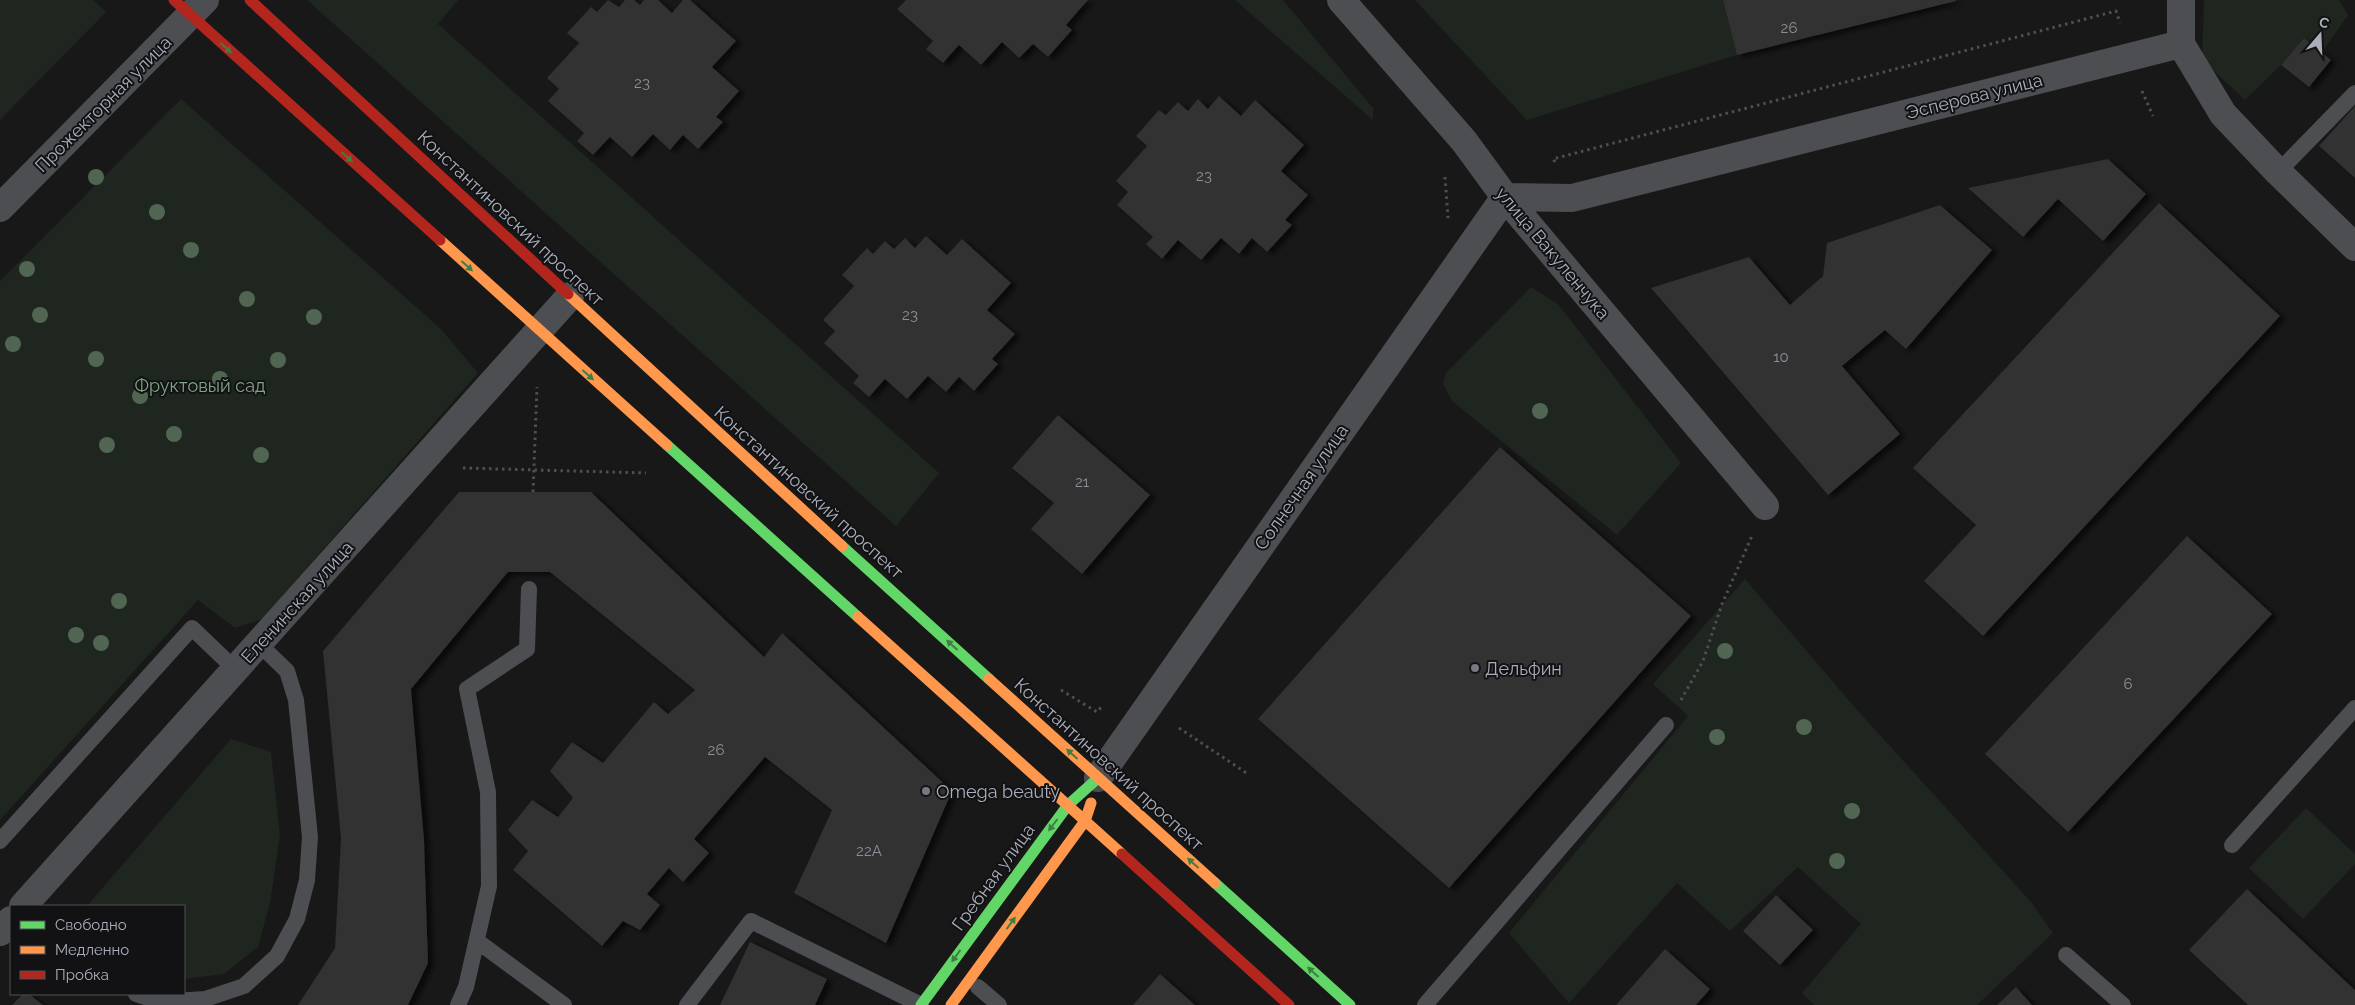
<svg xmlns="http://www.w3.org/2000/svg" width="2355" height="1005" font-family="Raleway,sans-serif">
<defs>
<filter id="shadow"><feDropShadow dx="5.5" dy="3" stdDeviation="2.5" flood-color="#0009"/></filter>
</defs>
<rect width="100%" height="100%" fill="#181818"/>
<path fill="#1e261f" d="M 0,0 L 93,0 L 106,12 L 0,120 Z
M 307,0 L 458,0 L 438,24 L 939,473 L 896,526 Z
M 1235,0 L 1283,0 L 1373,108 L 1373,120 Z
M 1415,0 L 1723,0 L 1737,55 L 1527,120 Z
M 2204,0 L 2339,0 L 2348,15 L 2322,52 L 2304,38 L 2281,65 L 2245,100 L 2202,60 Z
M 181,99 L 441,329 L 478,373 L 262,619 L 235,628 L 198,600 L 0,820 L 0,281 Z
M 1531,287 L 1558,304 L 1681,463 L 1617,535 L 1452,401 L 1443,384 L 1446,373 Z
M 1745,579 L 1851,703 L 2032,903 L 2053,933 L 1977,1005 L 1814,1005 L 1802,993 L 1861,924 L 1798,867 L 1730,931 L 1677,883 L 1569,1003 L 1509,933 L 1688,716 L 1653,684 Z
M 231,739 L 271,752 L 280,835 L 270,903 L 258,947 L 224,974 L 184,979 L 184,906 L 87,906 Z
M 2306,808 L 2355,854 L 2355,864 L 2303,919 L 2249,868 Z"/>
<path fill="#313132" filter="url(#shadow)" d="M 608,0 L 619,7 L 625,0 L 634,0 L 640,5 L 644,0 L 658,0 L 672,13 L 683,0 L 690,0 L 736,41 L 712,67 L 739,91 L 716,117 L 723,122 L 698,149 L 683,135 L 670,150 L 653,134 L 632,157 L 610,137 L 593,155 L 577,141 L 584,133 L 548,101 L 559,89 L 547,78 L 579,43 L 567,33 L 591,7 L 597,12 Z
M 906,0 L 1088,0 L 1066,25 L 1072,30 L 1048,57 L 1033,44 L 1019,58 L 1002,42 L 981,65 L 959,45 L 943,63 L 926,49 L 933,41 L 897,9 Z
M 1723,0 L 1956,0 L 1956,1 L 1737,55 Z
M 2304,38 L 2331,60 L 2309,87 L 2281,65 Z
M 1219,96 L 1241,116 L 1255,100 L 1304,145 L 1281,171 L 1308,195 L 1285,220 L 1292,225 L 1267,252 L 1252,238 L 1239,254 L 1221,238 L 1201,260 L 1178,240 L 1162,259 L 1146,244 L 1153,237 L 1117,205 L 1128,192 L 1116,181 L 1147,146 L 1136,136 L 1159,110 L 1166,115 L 1178,102 L 1188,111 L 1198,99 L 1208,109 Z
M 2355,106 L 2355,178 L 2319,146 Z
M 2108,159 L 2146,194 L 2103,241 L 2058,199 L 2023,237 L 1968,188 Z
M 2159,203 L 2280,316 L 1983,636 L 1924,581 L 1976,525 L 1913,468 Z
M 1940,205 L 1992,250 L 1906,349 L 1885,330 L 1842,366 L 1900,434 L 1828,495 L 1651,288 L 1749,257 L 1790,305 L 1823,276 L 1827,243 Z
M 926,236 L 947,255 L 962,239 L 1011,283 L 987,310 L 1015,334 L 992,359 L 998,364 L 974,391 L 959,377 L 946,392 L 928,376 L 907,399 L 885,379 L 869,397 L 853,383 L 859,376 L 824,343 L 835,331 L 823,320 L 854,286 L 842,275 L 867,248 L 873,254 L 885,241 L 894,249 L 905,238 L 915,248 Z
M 1058,415 L 1150,495 L 1082,574 L 1031,529 L 1054,503 L 1012,468 Z
M 1500,447 L 1691,616 L 1449,888 L 1258,719 Z
M 459,492 L 591,492 L 764,657 L 782,633 L 952,791 L 886,943 L 794,893 L 832,810 L 765,757 L 694,839 L 709,853 L 683,882 L 669,868 L 647,894 L 660,905 L 640,930 L 623,921 L 602,946 L 513,870 L 528,851 L 508,830 L 532,800 L 558,817 L 573,798 L 550,771 L 572,742 L 603,763 L 654,702 L 668,714 L 695,690 L 550,572 L 508,572 L 411,689 L 424,840 L 428,963 L 408,1005 L 298,1005 L 335,948 L 341,838 L 323,651 Z
M 2187,536 L 2272,614 L 2068,832 L 1985,754 Z
M 2247,889 L 2355,990 L 2355,1005 L 2248,1005 L 2189,950 Z
M 1776,895 L 1813,930 L 1780,965 L 1743,931 Z
M 750,942 L 827,979 L 815,1005 L 720,1005 Z
M 1665,949 L 1710,989 L 1696,1005 L 1616,1005 Z
M 1160,974 L 1195,1005 L 1133,1005 Z
M 2016,987 L 2032,1005 L 1997,1005 Z
M 23,994 L 29,994 L 43,1005 L 12,1005 Z"/>
<g fill="none" stroke-linecap="round" stroke-linejoin="round">
<path stroke="#4e4f53" stroke-width="3" stroke-dasharray="2.5 4" stroke-linecap="butt" d="M 2142,91 L 2153,116
M 1555,162 L 1553,159 L 2116,11 L 2120,23
M 1445,177 L 1448,218
M 463,468 L 646,473
M 533,492 L 537,387
M 1061,690 L 1097,712 L 1103,705
M 1681,700 L 1703,661 L 1722,604 L 1752,536
M 1179,728 L 1248,774"/>
<path stroke="#4c4e51" stroke-width="16" d="M 2278,172 L 2355,93
M 0,841 L 192,628 L 236,670
M 2232,845 L 2355,708
M 477,941 L 564,1005
M 2066,955 L 2123,1005
M 978,987 L 999,1005
M 136,994 L 160,1002 L 205,999 L 244,986 L 277,956 L 297,919 L 307,880 L 310,837 L 296,700 L 287,671 L 259,644
M 458,1005 L 466,987 L 489,886 L 488,792 L 467,689 L 527,649 L 529,589
M 687,1005 L 751,921 L 921,1005
M 1425,1005 L 1666,725"/>
<path stroke="#4c4e51" stroke-width="28" d="M 1341,0 L 1464,141 L 1505,197 L 1765,506
M 2181,44 L 2181,0
M 0,208 L 205,0
M 1098,778 L 1505,197 L 1572,198 L 2181,44 L 2223,114 L 2278,172 L 2355,247
M 23,906 L 570,296
M 0,932 L 11,920"/>
<path stroke="#63d668" stroke-width="11" d="M 667,445 L 858,617
M 842,546 L 989,679
M 1215,883 L 1350,1005
M 921,1005 L 1068,805 L 1098,778"/>
<path stroke="#ff974d" stroke-width="11" d="M 440,240 L 667,445
M 568,294 L 842,546
M 858,617 L 1122,854
M 989,679 L 1215,883
M 951,1005 L 1085,821 L 1091,803"/>
<path stroke="#b3261e" stroke-width="11" d="M 174,0 L 440,240
M 250,0 L 568,294
M 1122,854 L 1289,1005"/>
</g>
<g fill="#516652">
<circle cx="96" cy="177" r="8"/>
<circle cx="157" cy="212" r="8"/>
<circle cx="191" cy="250" r="8"/>
<circle cx="27" cy="269" r="8"/>
<circle cx="247" cy="299" r="8"/>
<circle cx="40" cy="315" r="8"/>
<circle cx="314" cy="317" r="8"/>
<circle cx="13" cy="344" r="8"/>
<circle cx="96" cy="359" r="8"/>
<circle cx="278" cy="360" r="8"/>
<circle cx="220" cy="379" r="8"/>
<circle cx="140" cy="396" r="8"/>
<circle cx="1540" cy="411" r="8"/>
<circle cx="174" cy="434" r="8"/>
<circle cx="107" cy="445" r="8"/>
<circle cx="261" cy="455" r="8"/>
<circle cx="119" cy="601" r="8"/>
<circle cx="76" cy="635" r="8"/>
<circle cx="101" cy="643" r="8"/>
<circle cx="1725" cy="651" r="8"/>
<circle cx="1804" cy="727" r="8"/>
<circle cx="1717" cy="737" r="8"/>
<circle cx="1852" cy="811" r="8"/>
<circle cx="1837" cy="861" r="8"/>
</g>
<defs><path id="oneway-solid" d="M-6-.8H1V-3.2L6.5 0L1 3.2V.8H-6Z" transform="scale(1.25)"/></defs>
<g fill="#3f7e42">
<use href="#oneway-solid" transform="translate(226 48) rotate(42)"/>
<use href="#oneway-solid" transform="translate(347 157) rotate(42)"/>
<use href="#oneway-solid" transform="translate(467 266) rotate(42)"/>
<use href="#oneway-solid" transform="translate(588 375) rotate(42)"/>
<use href="#oneway-solid" transform="translate(952 645) rotate(-138)"/>
<use href="#oneway-solid" transform="translate(1072 754) rotate(-138)"/>
<use href="#oneway-solid" transform="translate(1053 825) rotate(127)"/>
<use href="#oneway-solid" transform="translate(1193 863) rotate(-138)"/>
<use href="#oneway-solid" transform="translate(1011 923) rotate(-54)"/>
<use href="#oneway-solid" transform="translate(956 956) rotate(126)"/>
<use href="#oneway-solid" transform="translate(1313 972) rotate(-138)"/>
</g>
<g fill="#767a81" stroke="#121214" stroke-width="2">
<circle cx="1475" cy="668" r="5"/>
<circle cx="926" cy="791" r="5"/>
</g>
<g text-anchor="middle" dominant-baseline="central" stroke-width="4" stroke-linejoin="round" paint-order="stroke">
<g font-size="15" fill="#8b8f98">
<text x="1789" y="28">26</text>
<text x="642" y="83">23</text>
<text x="1204" y="176">23</text>
<text x="910" y="315">23</text>
<text x="1781" y="357">10</text>
<text x="1082" y="482">21</text>
<text x="2128" y="684">6</text>
<text x="716" y="750">26</text>
<text x="869" y="851">22А</text>
</g>
<g font-size="18" fill="#a9aeba" stroke="#121214">
<text transform="translate(1974 96) rotate(-14)">Эсперова улица</text>
<text transform="translate(103 104) rotate(-45)">Прожекторная улица</text>
<text transform="translate(511 218) rotate(43)">Константиновский проспект</text>
<text transform="translate(1553 253) rotate(50)">улица Вакуленчука</text>
<text transform="translate(1301 487) rotate(-55)">Солнечная улица</text>
<text transform="translate(809 492) rotate(42)">Константиновский проспект</text>
<text transform="translate(297 602) rotate(-48)">Еленинская улица</text>
<text transform="translate(1109 764) rotate(42)">Константиновский проспект</text>
<text transform="translate(993 877) rotate(-54)">Гребная улица</text>
</g>
<g font-size="18" fill="#80a581" stroke="#121214">
<text x="200" y="385">Фруктовый сад</text>
</g>
<g font-size="18" fill="#a9aeba" stroke="#121214" text-anchor="start">
<text x="1485" y="668">Дельфин</text>
<text x="936" y="791">Omega beauty</text>
</g>
</g>
<rect x="10" y="905" width="175" height="90" fill="#121214" stroke="#4e5056"/>
<rect x="20" y="921" width="25" height="8" fill="#63d668" stroke="#4e5056"/>
<text x="55" y="930" font-size="15" fill="#a9aeba">Свободно</text>
<rect x="20" y="946" width="25" height="8" fill="#ff974d" stroke="#4e5056"/>
<text x="55" y="955" font-size="15" fill="#a9aeba">Медленно</text>
<rect x="20" y="971" width="25" height="8" fill="#b3261e" stroke="#4e5056"/>
<text x="55" y="980" font-size="15" fill="#a9aeba">Пробка</text>
<g transform="translate(2320 35) rotate(19)" stroke="#121214" stroke-width="4" paint-order="stroke">
<path d="M0-4L9 19L0 12L-9 19Z" fill="#a9aeba"/>
<text y="-8" font-size="14" font-weight="bold" text-anchor="middle" fill="#a9aeba">С</text>
</g>
</svg>
